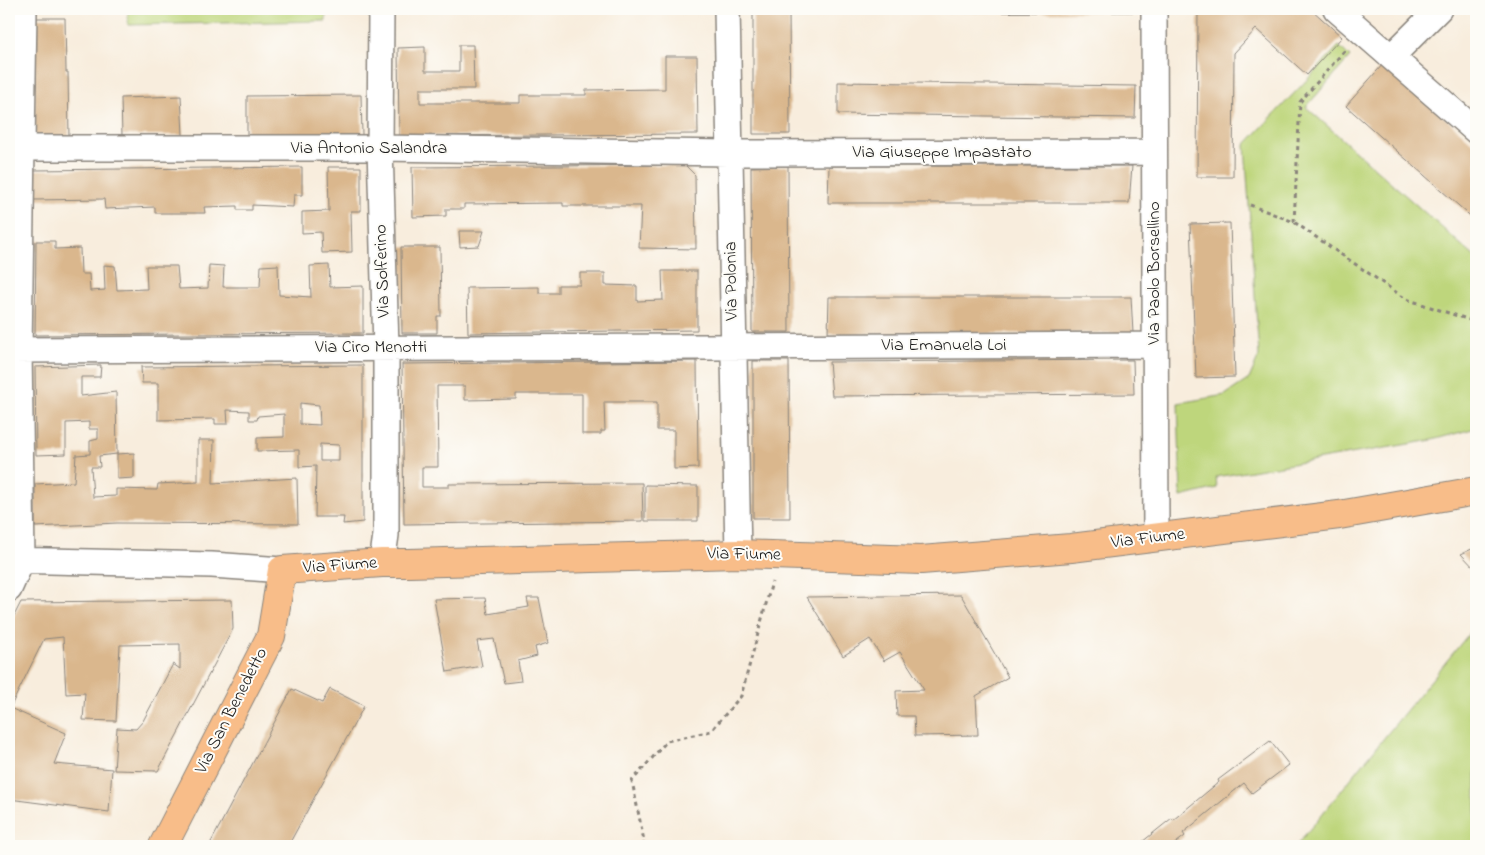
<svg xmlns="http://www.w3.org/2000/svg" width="1485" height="855" font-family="'Indie Flower',sans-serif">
<rect width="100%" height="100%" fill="#fdfcf7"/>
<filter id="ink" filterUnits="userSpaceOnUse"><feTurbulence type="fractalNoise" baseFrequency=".02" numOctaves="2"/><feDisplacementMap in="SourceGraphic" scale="10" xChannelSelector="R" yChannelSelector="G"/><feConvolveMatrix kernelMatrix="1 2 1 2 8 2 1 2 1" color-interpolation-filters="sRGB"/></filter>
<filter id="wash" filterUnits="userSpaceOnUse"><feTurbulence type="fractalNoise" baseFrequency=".0096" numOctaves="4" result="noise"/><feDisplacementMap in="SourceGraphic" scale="20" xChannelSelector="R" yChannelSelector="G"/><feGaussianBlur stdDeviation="1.12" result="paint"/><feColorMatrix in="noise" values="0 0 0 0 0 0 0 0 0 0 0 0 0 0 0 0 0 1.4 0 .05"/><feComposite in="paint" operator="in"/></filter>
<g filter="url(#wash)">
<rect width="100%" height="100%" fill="#f8eddd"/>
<path fill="#bed67b" stroke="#6d794c" d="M 128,9 L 326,9 L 326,21 L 128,25 Z
M 1339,46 L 1350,57 L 1306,107 L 1476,258 L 1476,428 L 1432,440 L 1216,477 L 1217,488 L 1181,497 L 1178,403 L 1225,395 L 1249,379 L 1259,356 L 1245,145 Z
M 1476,625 L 1476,846 L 1296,846 Z"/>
<g id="blocks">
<path fill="#dab78d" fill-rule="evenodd" d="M 753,9 L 789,9 L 790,134 L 753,134 Z
M 833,9 L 1135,9 L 1134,12 L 833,13 Z
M 1198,9 L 1311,9 L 1342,37 L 1307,75 L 1256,29 L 1234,53 L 1233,177 L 1197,177 Z
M 34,18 L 65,18 L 66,72 L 68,72 L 69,138 L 35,139 Z
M 459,45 L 473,45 L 474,89 L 420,89 L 420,103 L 520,103 L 520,95 L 586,95 L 586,90 L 665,89 L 665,56 L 697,56 L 698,134 L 399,136 L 398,48 L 425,47 L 425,71 L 459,71 Z
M 1384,63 L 1476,146 L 1476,221 L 1346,106 Z
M 838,82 L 1136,86 L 1135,118 L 838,114 Z
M 361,95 L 362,135 L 247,135 L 247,96 Z
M 181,96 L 183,135 L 122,135 L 121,98 Z
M 685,165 L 695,175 L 696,249 L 639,248 L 641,206 L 563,206 L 563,203 L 464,204 L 464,209 L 446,209 L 446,216 L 413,217 L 412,167 Z
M 788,166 L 789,332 L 752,332 L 751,167 Z
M 829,166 L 1132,166 L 1129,203 L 828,203 Z
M 302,167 L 302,195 L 294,195 L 293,207 L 252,205 L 252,210 L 237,210 L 237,206 L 204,207 L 205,213 L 155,213 L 155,207 L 105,209 L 104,199 L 34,200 L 34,170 Z
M 328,167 L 361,167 L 361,211 L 351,211 L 352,252 L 322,253 L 321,232 L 302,233 L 302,212 L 329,211 Z
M 1230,223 L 1235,377 L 1196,378 L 1190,224 Z
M 459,231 L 484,231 L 479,246 L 460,247 Z
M 36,241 L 55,241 L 55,249 L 80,248 L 81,274 L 89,274 L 90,291 L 105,290 L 104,265 L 115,266 L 117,290 L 147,289 L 146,266 L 177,266 L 179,289 L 208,288 L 209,265 L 224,266 L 223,287 L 260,287 L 261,266 L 278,265 L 279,295 L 311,297 L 310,266 L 329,265 L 330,287 L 363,286 L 363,333 L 35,335 Z
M 401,247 L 440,247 L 441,316 L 437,316 L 437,333 L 402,333 Z
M 662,271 L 697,271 L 697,330 L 468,333 L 467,288 L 539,287 L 539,293 L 558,293 L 558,285 L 580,285 L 580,273 L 605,273 L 605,285 L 637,286 L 637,301 L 663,300 Z
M 829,297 L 1131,297 L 1133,333 L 828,334 Z
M 1133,360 L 1134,394 L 832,396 L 829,362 Z
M 697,361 L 698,468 L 674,469 L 674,430 L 657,430 L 657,402 L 604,402 L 605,431 L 601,431 L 601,434 L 582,434 L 582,394 L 516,394 L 516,399 L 465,400 L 465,386 L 437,386 L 438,467 L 422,467 L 422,487 L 449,487 L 449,484 L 642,483 L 643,521 L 404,524 L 402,364 Z
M 753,361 L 789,361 L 790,518 L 753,518 Z
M 101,365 L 100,377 L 81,377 L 81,396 L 116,392 L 117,454 L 134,453 L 134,478 L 117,479 L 117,454 L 99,456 L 100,467 L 91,467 L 93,497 L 116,496 L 116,489 L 157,490 L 158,484 L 198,482 L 198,440 L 214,440 L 213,483 L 297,478 L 298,524 L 117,523 L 35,527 L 35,484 L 74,482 L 76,455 L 90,454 L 90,441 L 98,439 L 98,429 L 89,429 L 89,422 L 66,423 L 66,454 L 36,455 L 35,367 Z
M 363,365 L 363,522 L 343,524 L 344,517 L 315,517 L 316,466 L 299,467 L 299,450 L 257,451 L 257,438 L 284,437 L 284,414 L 258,416 L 257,420 L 249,420 L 249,411 L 227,410 L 228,424 L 215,424 L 215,419 L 158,420 L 158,383 L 142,383 L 141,367 ZM 300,403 L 319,405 L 320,425 L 300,424 ZM 320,444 L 339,445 L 339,461 L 320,461 Z
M 645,485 L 698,486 L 698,521 L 645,521 Z
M 1476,547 L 1476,570 L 1461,554 Z
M 961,595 L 1008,677 L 976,696 L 978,735 L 915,736 L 914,716 L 897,716 L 896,691 L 924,690 L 900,652 L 884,661 L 870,639 L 843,656 L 807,597 Z
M 485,598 L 488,614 L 529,607 L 527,598 L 539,598 L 548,643 L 535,647 L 537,656 L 518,661 L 521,681 L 504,683 L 494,639 L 477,641 L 482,666 L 447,672 L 434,599 Z
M 232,600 L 233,629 L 158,771 L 114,770 L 117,728 L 136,729 L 143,721 L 173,664 L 180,669 L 180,644 L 120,645 L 116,721 L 83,720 L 85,693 L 66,694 L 63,637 L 44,639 L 10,708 L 66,733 L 54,764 L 112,769 L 109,812 L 9,799 L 9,626 L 21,602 Z
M 292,689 L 322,703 L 330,689 L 364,706 L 288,846 L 209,846 Z
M 1270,741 L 1289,765 L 1252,793 L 1244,783 L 1183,833 L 1185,836 L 1172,846 L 1137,846 L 1172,818 L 1173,820 L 1219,782 L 1218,780 Z"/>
</g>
</g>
<g filter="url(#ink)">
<use href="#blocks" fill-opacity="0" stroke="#8a847c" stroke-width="1"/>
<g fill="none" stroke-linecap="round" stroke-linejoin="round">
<defs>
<path id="minor" d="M 381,9 L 380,148 L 386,347 L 386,535 L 382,563
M 727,9 L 738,554
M 1154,9 L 1156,538
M 1336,9 L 1476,131
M 1392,56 L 1439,9
M 9,148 L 380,148 L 729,153 L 1154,152
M 9,350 L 1155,345
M 9,560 L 212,565 L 282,570
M 9,589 L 22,560 L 19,350 L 24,9"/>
<path id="major" d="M 163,846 L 271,636 L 282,570 L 382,563 L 409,563 L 738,554 L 921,560 L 1071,548 L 1339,515 L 1476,491"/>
</defs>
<use href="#minor" stroke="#8a847c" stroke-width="28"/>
<use href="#major" stroke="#8a847c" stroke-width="30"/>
<path stroke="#8a847c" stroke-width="3" stroke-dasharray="4 4" stroke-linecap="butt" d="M 1250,205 L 1294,222 L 1406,299 L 1476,322
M 1294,222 L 1300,102 L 1345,50
M 645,846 L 632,781 L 667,741 L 711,731 L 741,696 L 772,582"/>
<use href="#minor" stroke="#fff" stroke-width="25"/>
<use href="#major" stroke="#f8bd89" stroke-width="28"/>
</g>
</g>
<g text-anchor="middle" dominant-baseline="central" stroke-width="4" stroke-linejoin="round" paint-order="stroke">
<g font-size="18" fill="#1c1c1c" stroke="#fdfcf7">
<text x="369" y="149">Via Antonio Salandra</text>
<text x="942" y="153">Via Giuseppe Impastato</text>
<text transform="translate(383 271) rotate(-92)">Via Solferino</text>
<text transform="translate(1155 273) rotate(-90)">Via Paolo Borsellino</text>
<text transform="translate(732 281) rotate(-91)">Via Polonia</text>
<text x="944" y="346">Via Emanuela Loi</text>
<text x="371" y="348">Via Ciro Menotti</text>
<text transform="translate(1148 539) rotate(-7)">Via Fiume</text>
<text transform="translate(744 555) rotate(1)">Via Fiume</text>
<text transform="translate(340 566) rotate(-4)">Via Fiume</text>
<text transform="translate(232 711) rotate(-63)">Via San Benedetto</text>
</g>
</g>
<rect width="1485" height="855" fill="none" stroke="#fdfcf7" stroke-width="30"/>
</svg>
